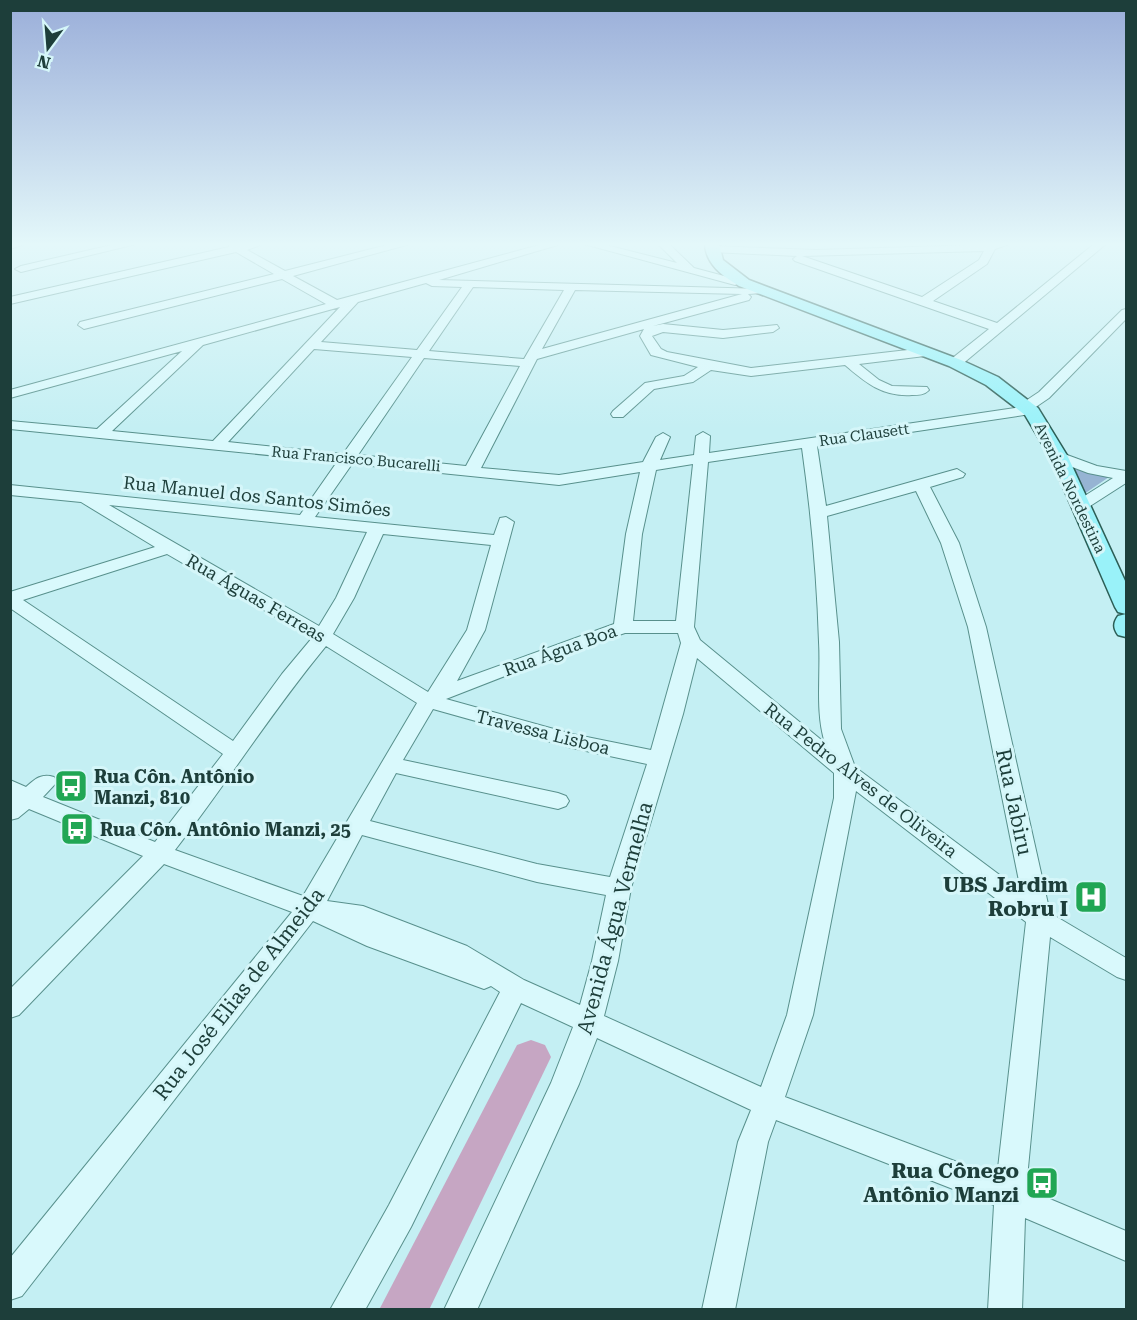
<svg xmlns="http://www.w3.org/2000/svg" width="1137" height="1320" font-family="'Roboto Serif',serif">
<rect width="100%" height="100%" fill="#c4eff3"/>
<path fill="#96b4d3" d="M 1073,465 L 1112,475 L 1084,494 Z"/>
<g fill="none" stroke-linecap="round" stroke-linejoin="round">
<path fill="#c6a6c3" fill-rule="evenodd" d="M 531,1040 L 545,1045 L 551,1057 L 429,1310 L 379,1310 L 517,1045 Z"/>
<defs>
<path id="minor" d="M 10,244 L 25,244 L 10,249 Z
M 116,244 L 136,244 L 21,272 L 15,269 L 21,266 Z
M 229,244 L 263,244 L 247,250 L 285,271 L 391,244 L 410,244 L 293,276 L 337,300 L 543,244 L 561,244 L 439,280 L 766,289 L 766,293 L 748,294 L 751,297 L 749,300 L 653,326 L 663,324 L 723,330 L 777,325 L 779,328 L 773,332 L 723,338 L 663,332 L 652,336 L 661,349 L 667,352 L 751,368 L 925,348 L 932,352 L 925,356 L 859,364 L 879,380 L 892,386 L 927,387 L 929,390 C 924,395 919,395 912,395 C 883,397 866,383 845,365 L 751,376 L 711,370 L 693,382 L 654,389 L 623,417 L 613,417 L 611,414 L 613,411 L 645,383 L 684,376 L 698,367 L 651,355 L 640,336 L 644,329 L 537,359 L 481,468 L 559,475 L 643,462 L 656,437 L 663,433 L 670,437 L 660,460 L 694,455 L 696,436 L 703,432 L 710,436 L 709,453 L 1015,408 L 1039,392 L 1122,310 L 1126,309 L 1126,319 L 1049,398 L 1024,415 L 817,446 L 826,506 L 957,469 L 965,474 L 963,477 L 930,487 L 959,543 L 986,627 L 1050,913 L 1126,958 L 1126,980 L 1117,977 L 1050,937 L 1026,1189 L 1126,1231 L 1126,1261 L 1025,1218 L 1022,1310 L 988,1310 L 994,1205 L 776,1120 L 768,1142 L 735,1310 L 702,1310 L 738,1142 L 751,1110 L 597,1038 L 579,1084 L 477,1310 L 444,1310 L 551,1083 L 573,1027 L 521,1003 L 411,1227 L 365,1310 L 330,1310 L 389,1205 L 500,992 L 491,986 L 484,989 L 367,946 L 313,921 L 22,1296 L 10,1300 L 10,1258 L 292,912 L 164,864 L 19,1015 L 10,1018 L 10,989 L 143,856 L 29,809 L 18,818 L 10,820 L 10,780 L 26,787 C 35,779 41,773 54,777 L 57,782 L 43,797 L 155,842 L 223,754 L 10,608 L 10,592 L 155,547 L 81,502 L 10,495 L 10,485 L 300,515 L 337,462 L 10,429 L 10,421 L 97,429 L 182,351 L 10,398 L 10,390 L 326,304 L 282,279 L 84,329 L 78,325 L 80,322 L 274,274 L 236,252 L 10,304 L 10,297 L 229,247 ZM 426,283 L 432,286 L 462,287 L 417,350 L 321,342 L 358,302 ZM 473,287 L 564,290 L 524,359 L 429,351 ZM 575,290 L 742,294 L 542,349 ZM 340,307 L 213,441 L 112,431 L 203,345 ZM 314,349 L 412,357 L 343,454 L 228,442 ZM 424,358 L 520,366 L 466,466 L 358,455 ZM 802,448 C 811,512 817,577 819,642 C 821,675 815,712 825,743 L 700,640 L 694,627 L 708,462 ZM 352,464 L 559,485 L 640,472 L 626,534 L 614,624 L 457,681 L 485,630 L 514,522 L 506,517 L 500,518 L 494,535 L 315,517 ZM 693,464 L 676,621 L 633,621 L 642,534 L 656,470 ZM 916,491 L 941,543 L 968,627 L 1021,891 L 855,767 L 841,729 L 839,642 L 827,516 ZM 109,505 L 367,532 L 336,598 L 319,626 ZM 383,534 L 491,545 L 467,630 L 428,692 L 333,634 L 354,598 ZM 167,554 L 312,638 L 282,674 L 233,741 L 23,600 ZM 625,633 L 678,633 L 681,643 L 651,750 L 572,734 L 446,699 L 559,655 ZM 326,646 L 417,703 L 303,896 L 175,850 C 227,783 272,711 326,646 ZM 697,658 L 834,773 L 834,798 L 787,1015 L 761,1087 L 604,1016 L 618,961 L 631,888 L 683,714 ZM 433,709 L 572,748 L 647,764 L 610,877 L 537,864 L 370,821 L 396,773 L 558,809 L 566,806 L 569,801 L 566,796 L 558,793 L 403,760 ZM 856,791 L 1026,922 L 997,1177 L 785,1097 L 813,1015 ZM 362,835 L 537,882 L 606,895 L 592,961 L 580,1005 L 524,980 L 467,946 L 363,906 L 327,901 Z
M 584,244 L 602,244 L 677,263 L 658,244 L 669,244 L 694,268 L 739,280 L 741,282 L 735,285 Z
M 1009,244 L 995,249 L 987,264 L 933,301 L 997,323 L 1094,244 L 1106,244 L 960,366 L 950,366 L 948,363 L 950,360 L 989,329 L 795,261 L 793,259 L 797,256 L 712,252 L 707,249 L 712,246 L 816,250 ZM 984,251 L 979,260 L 922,297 L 802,256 Z
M 1059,452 L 1097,466 L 1126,471 L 1126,483 L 1087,508 L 1075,508 L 1073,505 L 1075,502 L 1113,478 L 1088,473 L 1054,460 L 1051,457 L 1054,454 Z"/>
<path id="major" d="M 705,244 L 719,244 L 723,260 L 749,280 L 961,360 L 998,377 L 1038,408 L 1068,457 L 1126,583 L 1126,614 L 1118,612 L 1115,607 L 1050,457 L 1025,415 L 986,385 L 949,366 L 739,286 C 723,276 706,265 705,244 Z
M 1126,614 L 1126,637 L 1118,635 C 1113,628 1113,623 1118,616 Z"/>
</defs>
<use href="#minor" stroke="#58908c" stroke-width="2"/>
<use href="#major" stroke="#2c5e56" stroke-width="3"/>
<use href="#minor" fill="#d9f9fc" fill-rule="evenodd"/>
<use href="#major" fill="#99f2f9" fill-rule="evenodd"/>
</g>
<linearGradient id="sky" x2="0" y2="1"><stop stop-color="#9aaed9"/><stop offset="0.57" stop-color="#e4f8fa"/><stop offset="1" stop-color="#e4f8fa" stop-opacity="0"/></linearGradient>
<rect width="1137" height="429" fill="url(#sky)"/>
<defs>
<symbol id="bus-square" viewBox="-11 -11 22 22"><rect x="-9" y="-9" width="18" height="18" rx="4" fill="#21a654" stroke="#d5f6f9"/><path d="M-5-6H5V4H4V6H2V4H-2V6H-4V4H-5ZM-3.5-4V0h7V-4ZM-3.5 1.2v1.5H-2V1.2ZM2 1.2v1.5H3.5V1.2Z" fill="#fff"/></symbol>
<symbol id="hospital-square" viewBox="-11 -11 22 22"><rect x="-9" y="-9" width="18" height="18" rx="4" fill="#21a654" stroke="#d5f6f9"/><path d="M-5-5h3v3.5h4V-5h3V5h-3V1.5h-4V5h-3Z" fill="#fff"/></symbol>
</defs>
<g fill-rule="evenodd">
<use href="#bus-square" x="52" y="767" width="38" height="38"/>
<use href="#bus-square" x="58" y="810" width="38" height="38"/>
<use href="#hospital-square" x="1072" y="878" width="38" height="38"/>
<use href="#bus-square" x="1023" y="1164" width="38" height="38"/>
</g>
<g text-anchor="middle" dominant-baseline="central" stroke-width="6" stroke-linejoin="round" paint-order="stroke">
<g font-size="15" fill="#1d3e3a" stroke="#d5f6f9">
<text transform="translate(864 435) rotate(-8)">Rua Clausett</text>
<text transform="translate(356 459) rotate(5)">Rua Francisco Bucarelli</text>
<text transform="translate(1070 488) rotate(64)">Avenida Nordestina</text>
</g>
<g font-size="18" fill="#1d3e3a" stroke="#d5f6f9">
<text transform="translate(257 496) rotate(6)">Rua Manuel dos Santos Simões</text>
<text transform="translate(256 598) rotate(30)">Rua Águas Ferreas</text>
<text transform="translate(560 650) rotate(-20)">Rua Água Boa</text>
<text transform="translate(543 732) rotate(14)">Travessa Lisboa</text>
<text transform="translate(861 780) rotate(38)">Rua Pedro Alves de Oliveira</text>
</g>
<g font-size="18" font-weight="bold" fill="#1d3e3a" stroke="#d5f6f9" text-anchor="start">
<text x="94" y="776">Rua Côn. Antônio<tspan x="94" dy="21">Manzi, 810</tspan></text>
<text x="100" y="829">Rua Côn. Antônio Manzi, 25</text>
</g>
<g font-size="21" fill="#1d3e3a" stroke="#d5f6f9">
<text transform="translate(1014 802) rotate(78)">Rua Jabiru</text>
<text transform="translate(615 918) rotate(-75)">Avenida Água Vermelha</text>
<text transform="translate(239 994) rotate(-52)">Rua José Elias de Almeida</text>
</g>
<g font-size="21" font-weight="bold" fill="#1d3e3a" stroke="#d5f6f9" text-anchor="end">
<text x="1068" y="885">UBS Jardim<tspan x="1068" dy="24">Robru I</tspan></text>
<text x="1019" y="1171">Rua Cônego<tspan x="1019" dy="24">Antônio Manzi</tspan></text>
</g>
</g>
<rect width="1137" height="1320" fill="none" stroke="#1d3e3a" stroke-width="24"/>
<g transform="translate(48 48) rotate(196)" stroke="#d5f6f9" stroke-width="4.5" paint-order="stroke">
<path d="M0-4.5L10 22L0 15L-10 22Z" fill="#1d3e3a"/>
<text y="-9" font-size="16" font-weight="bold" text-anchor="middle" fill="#1d3e3a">N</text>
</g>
</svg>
